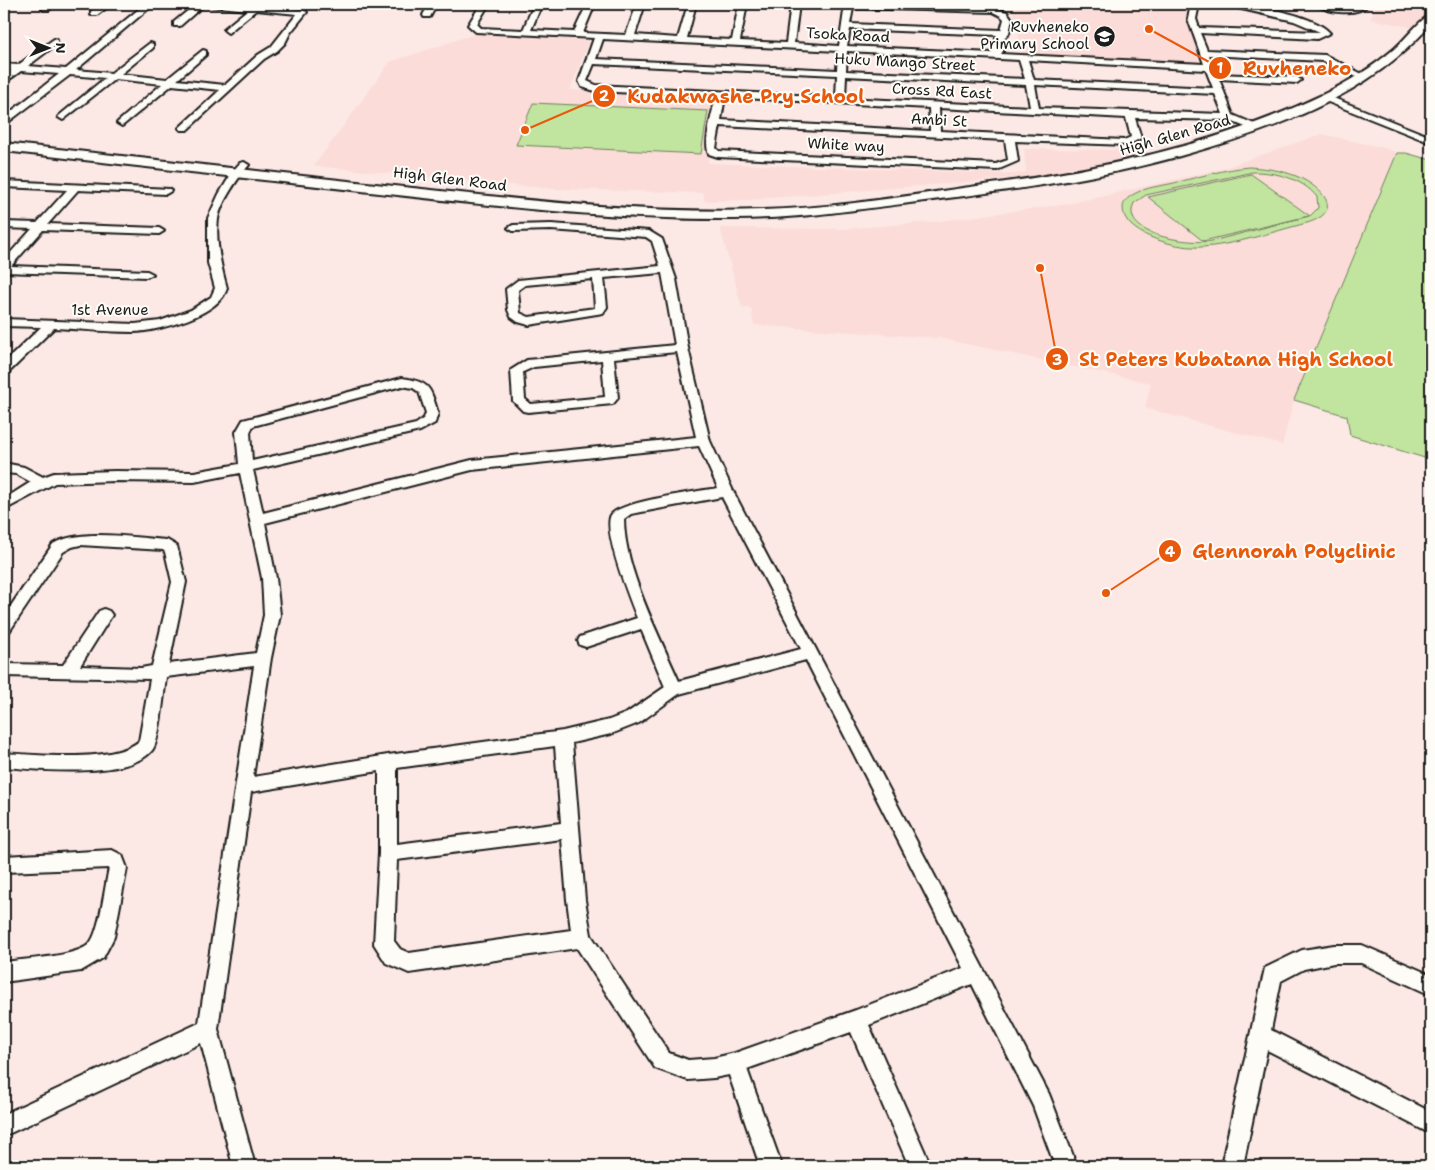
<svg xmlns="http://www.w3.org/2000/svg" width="1435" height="1170" font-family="'Shantell Sans',sans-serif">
<rect width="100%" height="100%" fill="#fce9e5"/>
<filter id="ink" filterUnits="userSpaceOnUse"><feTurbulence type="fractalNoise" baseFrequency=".02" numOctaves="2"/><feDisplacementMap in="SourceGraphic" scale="10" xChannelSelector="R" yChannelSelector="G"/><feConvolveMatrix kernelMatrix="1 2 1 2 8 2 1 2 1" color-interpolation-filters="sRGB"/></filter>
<g filter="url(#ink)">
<path fill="#fbdcd8" d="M 1012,4 L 1192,4 L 1186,16 L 1201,65 L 1023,57 Z
M 1377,4 L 1431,4 L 1431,9 L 1415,28 L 1370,19 Z
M 481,32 L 589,41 L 570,90 L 714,98 L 708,163 L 1014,174 L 1026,172 L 1024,149 L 1138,150 L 1141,157 L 1029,177 L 748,200 L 704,201 L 704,193 L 554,189 L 314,166 L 390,62 Z
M 1322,134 L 1388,149 L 1397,153 L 1294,400 L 1282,445 L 1145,408 L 1151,383 L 938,338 L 754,325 L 751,308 L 742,307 L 720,228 L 842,229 L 933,222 L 1068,204 L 1221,169 Z"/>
<path fill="#c1e49e" stroke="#6e805d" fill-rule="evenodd" d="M 533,103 L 708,111 L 701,154 L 516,145 Z
M 1397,153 L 1406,153 L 1431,160 L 1431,460 L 1350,435 L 1347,416 L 1294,400 Z
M 1249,167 C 1265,168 1281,170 1296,176 C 1320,186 1347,211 1307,223 C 1274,231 1224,249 1191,247 C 1172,246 1123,234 1123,208 C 1123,202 1128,197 1134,194 C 1146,187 1161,186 1174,183 C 1199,177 1224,169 1249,167 ZM 1253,172 C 1275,172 1302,178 1317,197 L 1318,208 L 1310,216 L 1251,174 L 1148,197 L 1203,241 L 1309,216 L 1212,241 C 1193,244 1119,237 1134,203 L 1146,195 Z"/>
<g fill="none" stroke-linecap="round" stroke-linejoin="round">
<defs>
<path id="minor" d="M 46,4 L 55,4 L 49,10 L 43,10 L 42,8 Z
M 103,4 L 112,4 L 97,15 L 91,15 L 91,11 Z
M 145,4 L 154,4 L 76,70 L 111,73 L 150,43 L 153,44 L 153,48 L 121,74 L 167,79 L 203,50 L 206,51 L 206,55 L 177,80 L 225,85 L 258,55 L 271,47 L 297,14 L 256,10 L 228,33 L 224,30 L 225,28 L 247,10 L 211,6 L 207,4 L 260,4 L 260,6 L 303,10 L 307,12 L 290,33 L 285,43 L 277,51 L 264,59 L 187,130 L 181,130 L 179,128 L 220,90 L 172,85 L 122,126 L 117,123 L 119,121 L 162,84 L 115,79 L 63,120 L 58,117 L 60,115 L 105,78 L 70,75 L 7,123 L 4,124 L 4,117 L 59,74 L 21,71 L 4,83 L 4,76 L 11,70 L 4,70 L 4,64 L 18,65 L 54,39 L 57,40 L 57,44 L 28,66 L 66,69 Z
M 196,4 L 205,4 L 180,26 L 174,26 L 174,22 Z
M 429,4 L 437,4 L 430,17 L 424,17 L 423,15 Z
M 481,4 L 489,4 L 477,24 L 481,28 L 523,30 L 534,4 L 542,4 L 531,30 L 574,32 L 587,4 L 595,4 L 583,33 L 626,35 L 637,4 L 645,4 L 635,35 L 678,38 L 688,4 L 696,4 L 687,38 L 732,40 L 739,4 L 747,4 L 740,41 L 786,43 L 791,4 L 799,4 L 794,43 L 839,46 L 845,4 L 994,8 L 1007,12 L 1012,19 L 1009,33 L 1004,38 L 1003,51 L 1001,54 L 1204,64 L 1188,19 L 1191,4 L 1199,4 L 1196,19 L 1199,28 L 1320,32 L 1294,21 L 1220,4 C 1245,2 1314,14 1330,33 L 1317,39 L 1200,33 L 1207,50 L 1325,55 L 1368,77 L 1367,79 L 1361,79 L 1323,61 L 1209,55 L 1216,74 L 1297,77 L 1301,80 L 1297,83 L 1219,79 L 1233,115 L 1259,126 L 1259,130 L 1253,130 L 1228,120 L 1135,118 L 1141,138 L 1128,145 L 1015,141 L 1018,161 L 997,170 L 718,157 L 709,154 C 703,143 713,110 716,97 L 595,91 L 582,87 L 579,81 L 594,38 L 476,32 L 468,25 ZM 853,8 L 993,12 L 1001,16 L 1004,19 L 1001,30 L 850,24 ZM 850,29 L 997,35 L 992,53 L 847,46 ZM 603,39 L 838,51 L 837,70 L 596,59 ZM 847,51 L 1019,60 L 1025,79 L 846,71 ZM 1028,60 L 1206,70 L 1213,88 L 1034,80 ZM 594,64 L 837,75 L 836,97 L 596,85 L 587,81 ZM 846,76 L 1026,85 L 1030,107 L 845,98 ZM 1035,85 L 1215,94 L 1223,114 L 1039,108 ZM 725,97 L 929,108 L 930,131 L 721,120 ZM 939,108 L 1126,118 L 1131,137 L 1124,140 L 940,131 ZM 720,126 L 1005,140 L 1008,160 L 996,164 L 719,151 L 716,148 Z
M 1315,4 C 1327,3 1337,7 1349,8 C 1357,8 1361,4 1369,4 C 1358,17 1328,13 1315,4 Z
M 1326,95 L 1431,137 L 1431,143 L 1323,100 L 1321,98 Z
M 244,162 L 249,165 C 238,178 221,202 218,219 C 215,241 221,267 227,288 C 220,315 159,331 134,332 C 108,332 80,329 54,328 L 8,373 L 4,374 L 4,363 L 41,327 L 4,326 L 4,319 L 135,324 L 160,321 L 191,310 L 211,297 L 215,288 L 208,263 L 208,218 L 219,194 L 233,171 L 240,163 Z
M 4,181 L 170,189 L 171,191 L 166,194 L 78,190 L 48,224 L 159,228 L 164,231 L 159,234 L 43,230 L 11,266 L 147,271 L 153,274 L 147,277 L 4,272 L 4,260 L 32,229 L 4,228 L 4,222 L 37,223 L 67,190 L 4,187 Z
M 551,224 L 649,231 L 662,239 L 676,279 L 688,348 L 710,441 L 733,491 L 1049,1094 L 1077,1166 L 1055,1166 L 1033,1106 L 972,984 L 869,1025 L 931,1166 L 909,1166 L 851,1032 L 747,1069 L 782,1166 L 760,1166 L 729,1075 L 714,1078 L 688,1080 L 655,1068 L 577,948 L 409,973 L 386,963 L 374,944 L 379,853 L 379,771 L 251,792 L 218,1029 L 255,1166 L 233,1166 L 201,1043 L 4,1136 L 4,1114 L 199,1023 L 254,666 L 166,677 C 164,692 160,739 153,749 C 132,779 37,770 4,767 L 4,753 C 35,755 116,763 139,741 L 150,679 L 4,676 L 4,664 L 63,665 L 99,611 L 104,609 L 109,611 L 112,615 L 80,666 L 141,668 L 152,666 L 172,582 L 165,552 L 163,550 L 80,545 L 72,547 L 63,552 L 9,632 L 4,634 L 4,616 L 53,544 C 81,528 134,538 167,540 L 177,546 L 186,582 L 169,664 L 256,653 L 264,615 L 262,578 L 240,473 L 194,482 L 115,481 L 55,483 L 4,510 L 4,499 L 31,482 L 16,474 L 4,473 L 4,463 L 24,467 L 43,477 L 54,473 L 115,471 L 194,472 L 239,464 L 236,432 L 243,420 L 402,378 C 430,382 430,387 438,413 L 435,423 L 420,431 L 253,470 L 263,513 L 472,460 L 696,437 L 677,352 L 614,358 L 618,398 L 613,404 L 528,412 L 523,411 L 513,401 L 511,370 L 527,360 L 675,345 L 662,273 L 604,278 L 607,307 L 603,313 L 529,325 L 518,322 L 511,317 L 508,310 L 506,289 L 518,280 L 660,266 L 652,241 L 646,237 L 551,230 L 513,231 L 508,228 L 513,225 ZM 593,279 L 595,308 L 529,317 L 520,313 L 518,290 L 525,285 ZM 602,360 L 605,397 L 531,404 L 525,399 L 523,372 L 534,367 ZM 402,386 L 413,388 L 419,392 L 426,413 L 424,418 L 416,424 L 252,461 L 250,432 L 253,426 ZM 699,446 L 718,488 C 699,491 619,502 611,515 C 602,531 630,600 637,618 L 580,637 L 578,641 L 580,645 L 586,647 L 641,629 L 665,687 L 627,713 L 609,720 L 563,731 L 388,755 L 253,777 L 271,658 L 280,615 L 276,578 L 265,523 L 472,470 ZM 722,497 L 801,649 L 679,681 C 659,635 624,569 624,519 L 631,514 ZM 806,660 L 963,968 L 856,1010 L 735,1053 L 714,1058 L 688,1060 L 669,1053 L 591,935 L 585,900 L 572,743 L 611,734 L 639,723 L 679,694 ZM 555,746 L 561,823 L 397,844 L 397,768 ZM 562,839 L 567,900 L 571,930 L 409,953 L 400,949 L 394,941 L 397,860 Z
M 112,850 L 122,855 L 127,868 L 114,937 L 103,958 L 81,971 L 4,982 L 4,962 C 23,959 79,957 90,943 C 100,931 105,885 109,868 L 4,872 L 4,856 Z
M 1334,945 L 1362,945 L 1431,975 L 1431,995 L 1361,963 L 1334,963 L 1304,969 L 1281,981 L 1271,1030 L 1431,1112 L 1431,1134 L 1267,1050 L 1243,1166 L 1221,1166 L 1265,968 L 1302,950 Z"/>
<path id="major" d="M 1431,14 L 1431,24 C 1369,97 1270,131 1180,156 C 1094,180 1006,191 917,202 C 856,210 795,219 733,219 C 614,220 497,206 379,193 C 254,179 129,165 4,151 L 4,143 C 134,157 264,172 394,186 C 517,199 640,214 763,210 C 835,208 906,196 977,186 C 1097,170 1216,146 1326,93 C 1350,81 1373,67 1394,49 C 1407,38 1417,22 1431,14 Z"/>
</defs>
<use href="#minor" stroke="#1c1c1c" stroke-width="4"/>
<use href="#major" stroke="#1c1c1c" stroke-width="4"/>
<use href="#minor" fill="#fdfcf7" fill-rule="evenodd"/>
<use href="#major" fill="#fdfcf7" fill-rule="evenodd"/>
</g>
</g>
<defs>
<symbol id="school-disc" viewBox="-11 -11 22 22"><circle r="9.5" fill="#1c1c1c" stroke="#fdfcf7"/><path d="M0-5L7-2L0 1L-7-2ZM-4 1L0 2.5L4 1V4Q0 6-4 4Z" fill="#fff"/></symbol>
</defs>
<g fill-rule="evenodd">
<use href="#school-disc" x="1092" y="24" width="25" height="25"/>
</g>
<g text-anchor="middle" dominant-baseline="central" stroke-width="4" stroke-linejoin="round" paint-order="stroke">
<g font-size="15" fill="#1c1c1c" stroke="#fdfcf7" text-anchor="end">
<text x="1089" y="27">Ruvheneko<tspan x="1089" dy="17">Primary School</tspan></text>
</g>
<g font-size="15" fill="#1c1c1c" stroke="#fdfcf7">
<text transform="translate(848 35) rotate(3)">Tsoka Road</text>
<text transform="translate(905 62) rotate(3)">Huku Mango Street</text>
<text transform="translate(942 91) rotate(3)">Cross Rd East</text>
<text transform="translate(939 120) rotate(3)">Ambi St</text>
<text transform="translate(1175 135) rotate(-16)">High Glen Road</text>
<text transform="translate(846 145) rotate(3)">White way</text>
<text transform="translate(450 179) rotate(7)">High Glen Road</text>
<text x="110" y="310">1st Avenue</text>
</g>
</g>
<path fill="none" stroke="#e8590c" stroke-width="2" d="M1149 29L1220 68M525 130L604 96M1040 268L1057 359M1106 593L1170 551"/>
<g fill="#e8590c" stroke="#fdfcf7" stroke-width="2">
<circle cx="1149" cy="29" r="5"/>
<circle cx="525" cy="130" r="5"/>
<circle cx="1040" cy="268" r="5"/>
<circle cx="1106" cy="593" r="5"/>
<circle cx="1220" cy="68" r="12"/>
<circle cx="604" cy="96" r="12"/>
<circle cx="1057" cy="359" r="12"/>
<circle cx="1170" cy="551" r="12"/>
</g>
<g font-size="15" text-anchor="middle" font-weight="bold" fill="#fff">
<text x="1220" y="73">1</text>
<text x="604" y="101">2</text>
<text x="1057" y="365">3</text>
<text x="1170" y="557">4</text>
</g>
<g font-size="19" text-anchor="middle" font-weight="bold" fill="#e8590c" stroke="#fdfcf7" stroke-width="4" stroke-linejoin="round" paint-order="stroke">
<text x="1297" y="75">Ruvheneko</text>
<text x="746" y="103">Kudakwashe Pry School</text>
<text x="1236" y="366">St Peters Kubatana High School</text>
<text x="1294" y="558">Glennorah Polyclinic</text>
</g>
<rect width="1435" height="1170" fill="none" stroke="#fdfcf7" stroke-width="20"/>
<rect x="10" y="10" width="1415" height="1150" fill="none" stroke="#1c1c1c" stroke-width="2" filter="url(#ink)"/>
<g transform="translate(48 48) rotate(90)" stroke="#fdfcf7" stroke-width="4" paint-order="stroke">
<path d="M0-4L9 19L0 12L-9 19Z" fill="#1c1c1c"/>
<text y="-8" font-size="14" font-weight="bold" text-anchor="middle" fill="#1c1c1c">N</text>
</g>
</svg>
